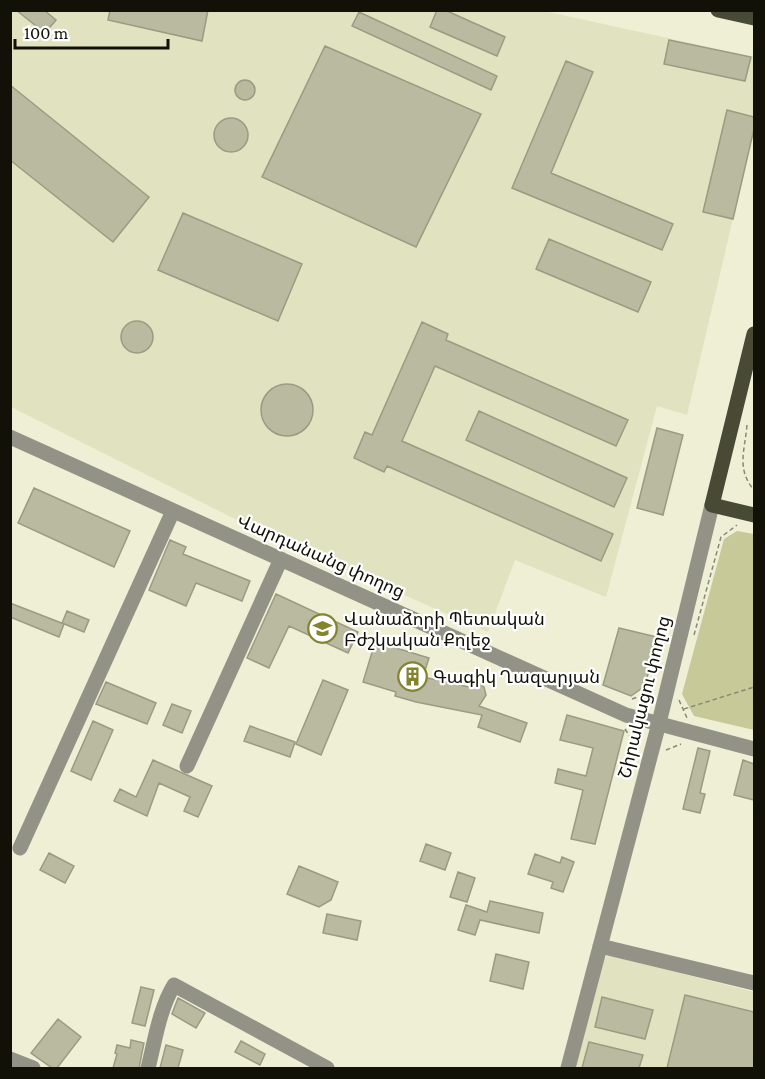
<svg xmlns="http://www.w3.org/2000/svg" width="765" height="1079" font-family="'Crimson Pro','Noto Sans Armenian',serif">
<rect width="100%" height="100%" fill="#eeefd4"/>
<path fill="#e1e2c0" d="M 10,11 L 544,11 L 754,57 L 754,129 L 687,415 L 657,406 L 606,597 L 515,560 L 488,632 L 257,530 L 11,407 Z
M 609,955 L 754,992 L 754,1068 L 571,1068 L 599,963 Z"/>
<path fill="#c7c999" d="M 737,531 L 754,534 L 754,730 L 694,716 L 682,694 L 724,539 Z"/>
<path fill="#b9baa0" stroke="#9a9b82" stroke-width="1.5" d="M 16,10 L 44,10 L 56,20 L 45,33 Z
M 110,10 L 208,10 L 202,41 L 108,20 Z
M 437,10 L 445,10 L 505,37 L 497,56 L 430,27 Z
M 359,12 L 497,76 L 491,90 L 352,26 Z
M 669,40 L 751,57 L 745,81 L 664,64 Z
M 325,46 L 481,114 L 416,247 L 262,177 Z
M 566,61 L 593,72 L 551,173 L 673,224 L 662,250 L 512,188 Z
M235 90a10 10 0 1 1 20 0a10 10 0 1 1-20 0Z
M 10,85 L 149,197 L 113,242 L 10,160 Z
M 727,110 L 754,117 L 754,129 L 733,219 L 703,212 Z
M214 135a17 17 0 1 1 34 0a17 17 0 1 1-34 0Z
M 183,213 L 302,264 L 278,321 L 158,270 Z
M 549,239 L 651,282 L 638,312 L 536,269 Z
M121 337a16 16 0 1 1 32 0a16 16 0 1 1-32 0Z
M 422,322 L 448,334 L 446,340 L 628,420 L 616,446 L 435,366 L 402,441 L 613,534 L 601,561 L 387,466 L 384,472 L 354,458 L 365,432 L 372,435 Z
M261 410a26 26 0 1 1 52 0a26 26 0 1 1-52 0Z
M 479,411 L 627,478 L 614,507 L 466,440 Z
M 657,428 L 683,435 L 663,515 L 637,508 Z
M 34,488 L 130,531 L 114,567 L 18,523 Z
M 170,540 L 186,547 L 183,554 L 250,581 L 242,601 L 196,583 L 186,606 L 149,590 Z
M 276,594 L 358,632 L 348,653 L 289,626 L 269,668 L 247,658 Z
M 10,603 L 64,624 L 59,637 L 10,617 Z
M 67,611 L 89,620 L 84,632 L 62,623 Z
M 619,628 L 657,637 L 645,686 L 631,696 L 603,685 Z
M 377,636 L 398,642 L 396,648 L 429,658 L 423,677 L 469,687 L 475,683 L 480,684 L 484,687 L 486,695 L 479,706 L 527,723 L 520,742 L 478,727 L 482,715 L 416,702 L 395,696 L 396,692 L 363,682 Z
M 323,680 L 348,690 L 321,755 L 296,744 Z
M 106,682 L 156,703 L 147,724 L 96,704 Z
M 172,704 L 191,711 L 182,733 L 163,725 Z
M 567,715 L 624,731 L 595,844 L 571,839 L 583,790 L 555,783 L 558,769 L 586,776 L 593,748 L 560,740 Z
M 93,721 L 113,730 L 91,780 L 71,771 Z
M 250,726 L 295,742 L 290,757 L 244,741 Z
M 698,748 L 710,751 L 700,793 L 705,794 L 700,813 L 683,809 Z
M 153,760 L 212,786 L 198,817 L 184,811 L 190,797 L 159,783 L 147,816 L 114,801 L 120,789 L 136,797 Z
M 743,760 L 754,764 L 754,800 L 734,795 Z
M 426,844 L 451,853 L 445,870 L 420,861 Z
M 49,853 L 74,866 L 65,883 L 40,870 Z
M 535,854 L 560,863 L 562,857 L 574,862 L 563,892 L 551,888 L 553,882 L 528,874 Z
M 299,866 L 338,882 L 331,900 L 319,907 L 287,894 Z
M 458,872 L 475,878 L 467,902 L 450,897 Z
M 490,901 L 543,913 L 539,933 L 480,920 L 475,935 L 458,930 L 466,905 L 487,912 Z
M 327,914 L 361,921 L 357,940 L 323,933 Z
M 496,954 L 529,962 L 523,989 L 490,981 Z
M 141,987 L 154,990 L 145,1026 L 132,1023 Z
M 685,995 L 754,1012 L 754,1068 L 667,1068 Z
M 602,997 L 653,1010 L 645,1039 L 595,1027 Z
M 178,998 L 205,1013 L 196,1028 L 172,1014 Z
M 58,1019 L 81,1037 L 57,1068 L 52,1068 L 31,1053 Z
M 131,1040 L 144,1043 L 139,1068 L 113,1068 L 117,1054 L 115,1053 L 117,1045 L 130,1048 Z
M 241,1041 L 265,1054 L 260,1065 L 235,1052 Z
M 589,1042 L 643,1055 L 639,1068 L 582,1068 Z
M 166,1045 L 183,1050 L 178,1068 L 160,1068 Z"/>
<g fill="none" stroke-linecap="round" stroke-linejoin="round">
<path stroke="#888976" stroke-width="1.5" stroke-dasharray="4.5 3" stroke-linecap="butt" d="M 747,425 C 745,450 736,469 754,490
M 694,635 L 721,537 L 737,525
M 632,699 L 652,692
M 679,700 L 687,718
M 684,709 L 754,687
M 625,729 L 636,746
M 666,750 L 681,744"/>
<path stroke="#929287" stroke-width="15" d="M 10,437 L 626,715 L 754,749
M 187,766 L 281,559
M 20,848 L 173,511
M 600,946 L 754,983
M 10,1059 L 33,1068
M 148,1068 C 155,1041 159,1010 174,985 L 327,1068
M 568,1068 L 659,723 L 712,505"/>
<path stroke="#494a36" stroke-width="15" d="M 718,10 L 754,18
M 754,334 L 712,505 L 754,515"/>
</g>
<defs>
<symbol id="university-ring" viewBox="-11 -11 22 22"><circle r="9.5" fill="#fff" stroke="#84842e" stroke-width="1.5"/><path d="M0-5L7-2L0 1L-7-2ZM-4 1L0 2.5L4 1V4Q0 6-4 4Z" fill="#84842e"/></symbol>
<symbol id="building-ring" viewBox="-11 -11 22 22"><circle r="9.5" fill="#fff" stroke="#84842e" stroke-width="1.5"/><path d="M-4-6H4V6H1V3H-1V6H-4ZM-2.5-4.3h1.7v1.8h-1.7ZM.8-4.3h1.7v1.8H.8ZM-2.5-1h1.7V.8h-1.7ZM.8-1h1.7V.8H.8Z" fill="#84842e"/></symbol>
</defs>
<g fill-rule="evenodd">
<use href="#university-ring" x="306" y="612" width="33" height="33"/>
<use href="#building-ring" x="396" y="660" width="33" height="33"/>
</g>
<g text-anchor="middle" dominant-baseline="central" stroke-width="4.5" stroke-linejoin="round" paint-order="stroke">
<g font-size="18" fill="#111108" stroke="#fff">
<text transform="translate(321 556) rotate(24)">Վարդանանց փողոց</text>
<text transform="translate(644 697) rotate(-76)">Շիրակացու փողոց</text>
</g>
<g font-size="18" fill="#111108" stroke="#fff" text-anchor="start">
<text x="344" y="619">Վանաձորի Պետական<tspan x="344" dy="21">Բժշկական Քոլեջ</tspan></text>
<text x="433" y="677">Գագիկ Ղազարյան</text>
</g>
</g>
<rect width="765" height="1079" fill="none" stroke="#111108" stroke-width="24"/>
<path d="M15 39v9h153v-9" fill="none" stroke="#111108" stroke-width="3"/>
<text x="24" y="39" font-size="18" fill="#111108" stroke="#ffffff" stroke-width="4.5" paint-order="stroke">100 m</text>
</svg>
